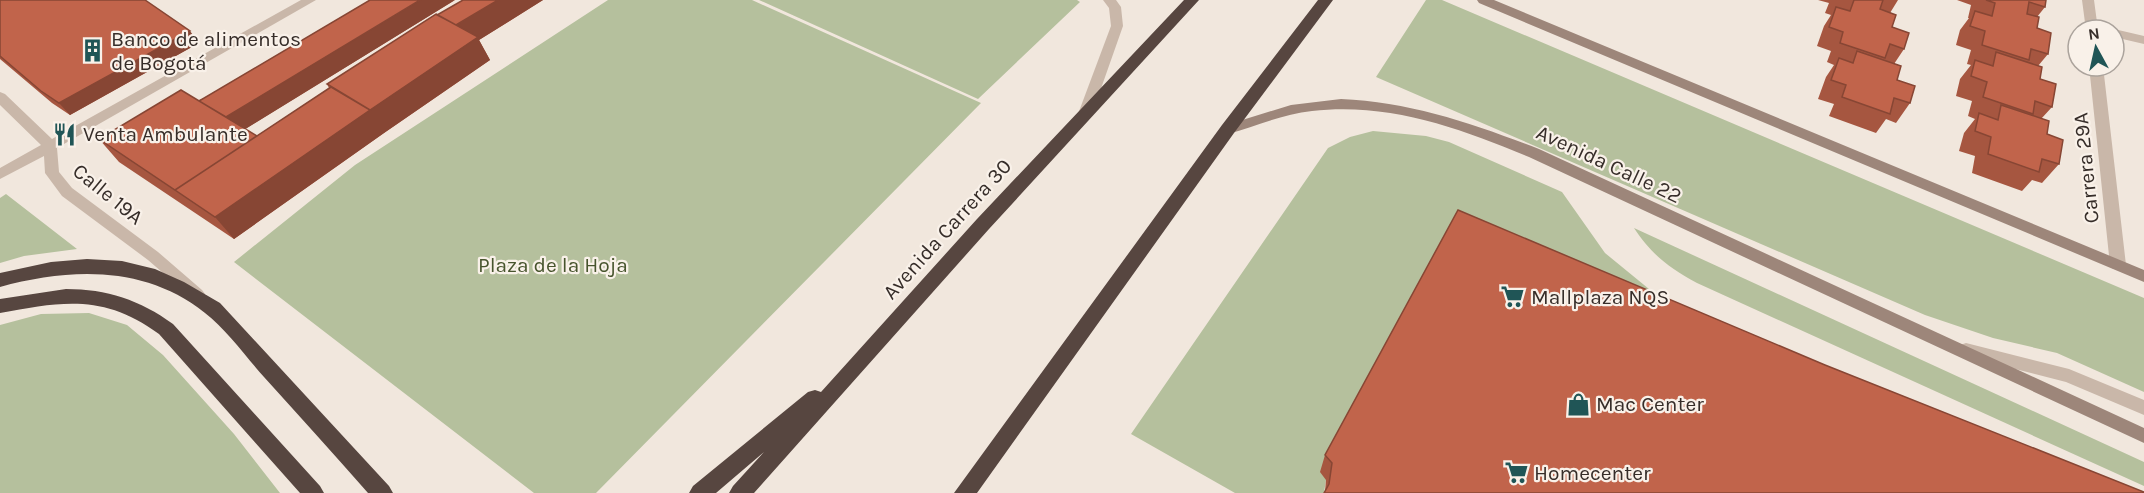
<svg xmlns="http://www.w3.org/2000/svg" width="2144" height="493" font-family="Karla,sans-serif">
<rect width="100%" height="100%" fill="#f1e7dd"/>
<path fill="#b5c09d" d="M 608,0 L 752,0 L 981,103 L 596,493 L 534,493 L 234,262 L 355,165 Z
M 759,0 L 1077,0 L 1080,2 L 978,99 Z
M 1426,0 L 1442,0 L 2144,298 L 2144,392 L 2057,353 L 1993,338 L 1925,315 L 1376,77 Z
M 1373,131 L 1426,136 L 1449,142 L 1562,192 L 1605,253 L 1660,298 L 1326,480 L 1324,493 L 1235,493 L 1131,434 L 1328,148 L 1350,137 Z
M 6,194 L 77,249 L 24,256 L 0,263 L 0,198 Z
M 1634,228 L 2144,462 L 2144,486 L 1697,283 C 1668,267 1652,255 1634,228 Z
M 89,313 L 127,325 L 163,355 L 234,434 L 280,493 L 0,493 L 0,325 L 41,314 Z"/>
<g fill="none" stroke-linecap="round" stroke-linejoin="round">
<path fill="#c9b7a9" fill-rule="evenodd" d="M 301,0 L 316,0 L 57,148 L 59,172 L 72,188 L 158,252 L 202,290 L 205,294 L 202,298 L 192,298 L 148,260 L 62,196 L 45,173 L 44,156 L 0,179 L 0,168 L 41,145 L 0,105 L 0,92 L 5,94 L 52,139 Z
M 1103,0 L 1116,0 L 1121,7 L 1123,26 L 1092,114 L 1085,119 L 1078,114 L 1111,26 L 1109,8 Z
M 2082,0 L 2094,0 L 2098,30 L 2086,30 Z
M 2114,29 L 2144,36 L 2144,44 L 2114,37 L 2114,30 L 2110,30 Z
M 2089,66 L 2103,66 L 2126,265 L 2123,269 L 2113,269 L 2110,265 Z
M 1966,343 L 2069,369 L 2144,400 L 2144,415 L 2066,382 L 1960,355 L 1958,350 L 1960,345 Z"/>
<path fill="#9d867a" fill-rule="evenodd" d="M 1477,0 L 1494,0 L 2144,270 L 2144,282 L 1479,3 Z
M 1341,99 C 1411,102 1474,124 1539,149 L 2144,428 L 2144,443 L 1529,157 C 1460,128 1388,102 1312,111 C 1283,114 1256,126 1228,134 L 1221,129 L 1223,126 L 1291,105 Z"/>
<path fill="#574640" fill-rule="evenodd" d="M 1184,0 L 1199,0 L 989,229 L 754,493 L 729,493 L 733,486 L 764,452 L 716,493 L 689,493 L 693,486 L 808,392 L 815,390 L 821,392 L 977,219 Z
M 1318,0 L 1333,0 L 1234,133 L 977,493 L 954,493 L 1222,125 Z
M 87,259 L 122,261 L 155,269 L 184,282 L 220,303 L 389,486 L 393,493 L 368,493 C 334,454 299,416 264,377 C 246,357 226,329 205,313 C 145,265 70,268 0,287 L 0,273 L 51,262 Z
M 66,289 C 107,289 140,300 173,324 L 320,486 L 324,493 L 300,493 L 159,334 C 105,294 63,301 0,313 L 0,299 Z"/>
</g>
<path fill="#a65640" d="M 0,0 L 199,43 L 70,115 L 52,103 L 0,59 Z
M 455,0 L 245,129 L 257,136 L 329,88 L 327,84 L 463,0 L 543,0 L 479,40 L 490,60 L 384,133 L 234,239 L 119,162 L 99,139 Z
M 1818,0 L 1898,0 L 1890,13 L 1892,27 L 1904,49 L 1894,64 L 1897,80 L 1910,103 L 1896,123 L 1886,119 L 1876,133 L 1829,116 L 1834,104 L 1818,99 L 1826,77 L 1834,65 L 1827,62 L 1831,51 L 1817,46 L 1824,26 L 1831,15 L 1825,13 L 1829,3 Z
M 1957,0 L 2046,0 L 2045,7 L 2037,17 L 2037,28 L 2048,54 L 2038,66 L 2040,79 L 2052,107 L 2041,119 L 2059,164 L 2042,183 L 2032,180 L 2022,191 L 1972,173 L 1975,156 L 1959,151 L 1964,133 L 1975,119 L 1968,116 L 1972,101 L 1956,96 L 1960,79 L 1971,65 L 1967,64 L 1971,50 L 1956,45 L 1960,30 L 1969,18 L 1968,18 L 1971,5 Z
M 1825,365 L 1325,491 L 1326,480 L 1320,472 L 1325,455 Z"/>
<path fill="#874634" d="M 420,0 L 455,0 L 234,136 L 221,120 Z
M 498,0 L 543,0 L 479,40 L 490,60 L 384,133 L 234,239 L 215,217 L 455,26 Z
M 190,31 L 199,43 L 70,115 L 59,103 Z"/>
<path fill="#c1644b" stroke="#874634" stroke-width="1.5" d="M 0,0 L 145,0 L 190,31 L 59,103 L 41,91 L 0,56 Z
M 370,0 L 420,0 L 226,117 L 199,101 Z
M 463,0 L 498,0 L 456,25 L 437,15 Z
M 1854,0 L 1883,0 L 1880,9 L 1896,15 L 1892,27 L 1909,33 L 1904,49 L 1890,44 L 1885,58 L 1840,43 L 1843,32 L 1829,27 L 1836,7 L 1850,11 Z
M 1986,0 L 2046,0 L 2045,7 L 2029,2 L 2027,14 L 2039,17 L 2037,28 L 2051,33 L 2048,54 L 2031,49 L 2029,60 L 1982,45 L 1985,31 L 1970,26 L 1975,11 L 1992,16 L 1995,3 Z
M 436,14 L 478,37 L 370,110 L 327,84 Z
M 1857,51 L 1901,66 L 1897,80 L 1915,86 L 1910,103 L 1894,98 L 1890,114 L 1842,97 L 1846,85 L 1831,80 L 1839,58 L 1853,63 Z
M 1996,52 L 2042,67 L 2040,79 L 2056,84 L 2052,107 L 2035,101 L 2033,114 L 1983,97 L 1987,82 L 1971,76 L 1975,60 L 1993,66 Z
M 331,87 L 370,110 L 215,217 L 175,190 Z
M 181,90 L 257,136 L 175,190 L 99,139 Z
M 2001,105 L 2049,121 L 2047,134 L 2063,140 L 2059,164 L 2042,159 L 2039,172 L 1988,154 L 1991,137 L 1975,131 L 1979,113 L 1998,120 Z
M 1458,210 L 1825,365 L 2144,492 L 2144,493 L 1324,493 L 1329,484 L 1332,463 L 1325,455 Z"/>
<defs>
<symbol id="building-bare" viewBox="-9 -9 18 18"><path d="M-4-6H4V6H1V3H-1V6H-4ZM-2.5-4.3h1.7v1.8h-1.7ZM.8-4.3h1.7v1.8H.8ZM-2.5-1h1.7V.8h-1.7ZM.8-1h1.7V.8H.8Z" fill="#205556" stroke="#f9f1e9" stroke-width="2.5" paint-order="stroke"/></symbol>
<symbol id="restaurant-bare" viewBox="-9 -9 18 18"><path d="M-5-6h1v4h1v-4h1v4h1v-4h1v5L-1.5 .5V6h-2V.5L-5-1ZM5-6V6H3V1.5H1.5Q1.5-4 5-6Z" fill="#205556" stroke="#f9f1e9" stroke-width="2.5" paint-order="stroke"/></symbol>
<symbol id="supermarket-bare" viewBox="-9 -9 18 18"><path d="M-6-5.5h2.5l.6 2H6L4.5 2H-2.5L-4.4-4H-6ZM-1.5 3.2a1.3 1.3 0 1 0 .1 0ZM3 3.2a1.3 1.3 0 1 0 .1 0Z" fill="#205556" stroke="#f9f1e9" stroke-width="2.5" paint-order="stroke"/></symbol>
<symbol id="shop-bare" viewBox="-9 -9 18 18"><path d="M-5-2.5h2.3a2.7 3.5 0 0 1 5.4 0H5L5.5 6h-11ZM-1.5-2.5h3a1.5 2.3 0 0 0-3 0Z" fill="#205556" stroke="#f9f1e9" stroke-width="2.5" paint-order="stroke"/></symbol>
</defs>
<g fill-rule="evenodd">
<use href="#building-bare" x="76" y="34" width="33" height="33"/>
<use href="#restaurant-bare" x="48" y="118" width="33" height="33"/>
<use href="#supermarket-bare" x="1496" y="280" width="33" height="33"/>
<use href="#shop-bare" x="1562" y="388" width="33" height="33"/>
<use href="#supermarket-bare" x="1500" y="456" width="33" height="33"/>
</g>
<g text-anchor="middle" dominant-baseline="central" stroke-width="4.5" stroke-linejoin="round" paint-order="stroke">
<g font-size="21" fill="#362d29" stroke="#f9f1e9" text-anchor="start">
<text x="111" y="39">Banco de alimentos<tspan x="111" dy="24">de Bogotá</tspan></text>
<text x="83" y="134">Venta Ambulante</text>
<text x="1531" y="297">Mallplaza NQS</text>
<text x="1596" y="404">Mac Center</text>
<text x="1534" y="473">Homecenter</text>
</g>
<g font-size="21" fill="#362d29" stroke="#f9f1e9">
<text transform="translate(1609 164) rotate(25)">Avenida Calle 22</text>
<text transform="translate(2086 168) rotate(-96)">Carrera 29A</text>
<text transform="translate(108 194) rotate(39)">Calle 19A</text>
<text transform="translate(947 229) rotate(-48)">Avenida Carrera 30</text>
</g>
<g font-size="21" fill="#47542d" stroke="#f9f1e9">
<text x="553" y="265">Plaza de la Hoja</text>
</g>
</g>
<g transform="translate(2096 48) rotate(352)"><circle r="28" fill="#f9f1e9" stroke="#aba39c" stroke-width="1.5"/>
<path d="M0-4.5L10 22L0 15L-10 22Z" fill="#205556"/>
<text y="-9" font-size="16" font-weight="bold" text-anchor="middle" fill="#362d29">N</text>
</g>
</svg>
